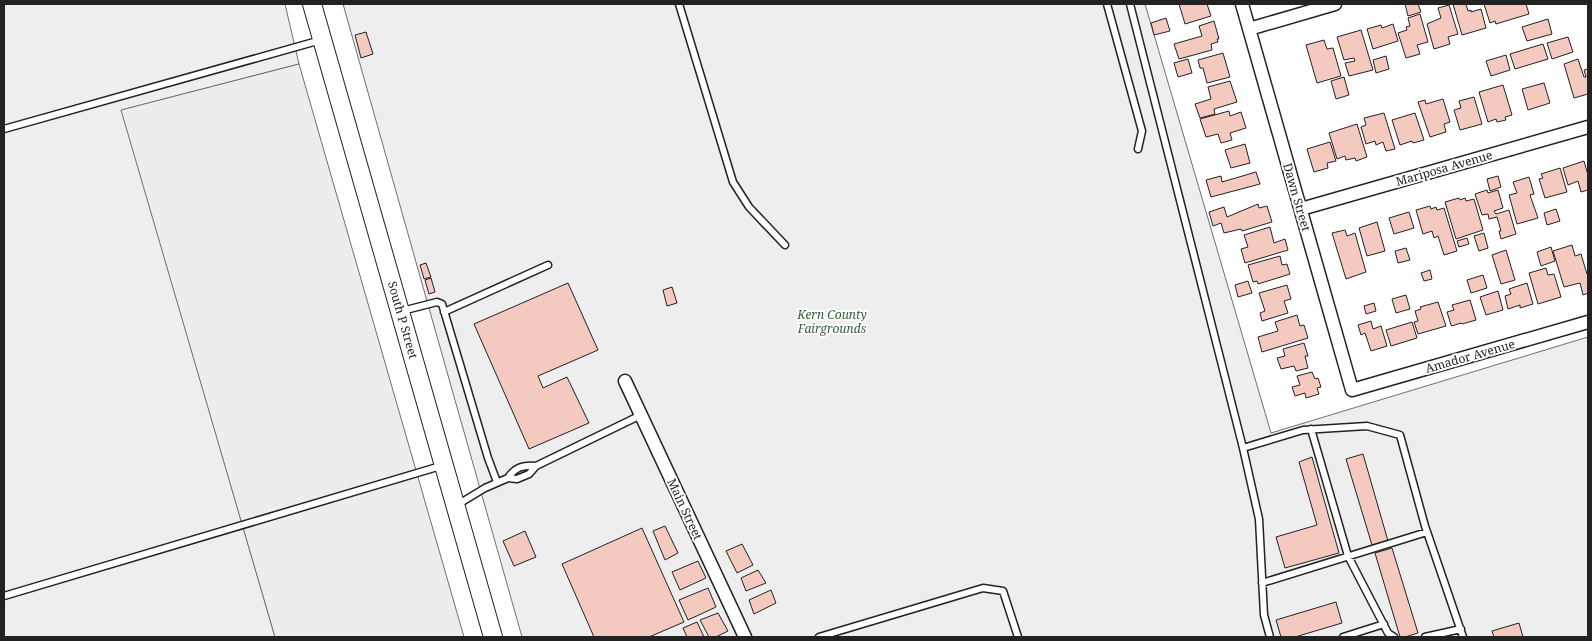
<svg xmlns="http://www.w3.org/2000/svg" width="1592" height="641" font-family="'Noto Serif',serif">
<rect width="100%" height="100%" fill="#fff"/>
<path fill="#eee" stroke="#6f6f6f" d="M 4,4 L 285,4 L 299,64 L 122,110 L 275,637 L 4,637 Z
M 343,4 L 1145,4 L 1271,433 L 1588,337 L 1588,637 L 522,637 Z"/>
<path fill="#ededed" stroke="#6f6f6f" d="M 299,64 L 464,637 L 275,637 L 121,110 Z"/>
<path fill="#f3c9c0" stroke="#222" d="M 1179,4 L 1207,4 L 1211,16 L 1185,24 Z
M 1405,4 L 1418,4 L 1421,12 L 1408,16 Z
M 1453,4 L 1466,4 L 1468,11 L 1471,10 L 1471,12 L 1481,9 L 1486,28 L 1462,35 Z
M 1484,4 L 1526,4 L 1529,14 L 1496,24 L 1495,21 L 1490,23 Z
M 1449,5 L 1458,34 L 1448,37 L 1450,44 L 1434,49 L 1427,24 L 1441,18 L 1438,8 Z
M 1420,14 L 1428,42 L 1417,45 L 1420,54 L 1406,58 L 1398,33 L 1407,30 L 1406,27 L 1410,26 L 1408,18 Z
M 1166,18 L 1170,31 L 1154,35 L 1151,23 Z
M 1548,19 L 1552,34 L 1527,41 L 1522,27 Z
M 1214,21 L 1219,39 L 1217,39 L 1218,42 L 1211,44 L 1212,50 L 1179,59 L 1174,44 L 1202,36 L 1199,26 Z
M 1393,24 L 1398,41 L 1373,49 L 1367,29 L 1381,25 L 1382,28 Z
M 1361,30 L 1373,70 L 1349,76 L 1345,63 L 1355,61 L 1354,58 L 1344,60 L 1337,37 Z
M 366,32 L 373,54 L 361,58 L 355,35 Z
M 1568,37 L 1573,52 L 1552,59 L 1547,43 Z
M 1324,40 L 1327,49 L 1333,48 L 1341,76 L 1317,83 L 1306,45 Z
M 1543,44 L 1548,59 L 1515,69 L 1510,54 Z
M 1223,53 L 1230,77 L 1207,83 L 1203,68 L 1200,68 L 1198,60 Z
M 1506,55 L 1510,70 L 1491,76 L 1486,61 Z
M 1386,56 L 1389,69 L 1376,73 L 1373,60 Z
M 1188,59 L 1192,73 L 1178,77 L 1174,63 Z
M 1578,59 L 1584,77 L 1586,77 L 1584,70 L 1588,69 L 1588,94 L 1574,98 L 1564,64 Z
M 1344,77 L 1349,95 L 1336,99 L 1331,81 Z
M 1230,81 L 1237,102 L 1214,109 L 1215,114 L 1200,118 L 1195,104 L 1211,99 L 1208,87 Z
M 1544,83 L 1550,103 L 1528,110 L 1522,89 Z
M 1503,85 L 1512,115 L 1505,117 L 1506,120 L 1497,122 L 1496,119 L 1488,122 L 1479,92 Z
M 1474,97 L 1482,124 L 1460,130 L 1454,110 L 1461,108 L 1459,101 Z
M 1443,99 L 1450,122 L 1444,124 L 1446,132 L 1430,137 L 1418,102 L 1425,100 L 1426,104 Z
M 1229,111 L 1230,116 L 1241,112 L 1246,128 L 1230,133 L 1232,140 L 1221,143 L 1218,134 L 1206,137 L 1200,119 Z
M 1384,113 L 1395,149 L 1386,151 L 1383,142 L 1376,145 L 1375,141 L 1366,144 L 1361,127 L 1366,125 L 1364,118 Z
M 1415,113 L 1424,140 L 1413,143 L 1412,141 L 1400,145 L 1392,120 Z
M 1357,124 L 1367,157 L 1356,161 L 1355,158 L 1346,160 L 1345,156 L 1337,159 L 1329,133 Z
M 1330,142 L 1336,161 L 1327,163 L 1328,168 L 1314,172 L 1307,149 Z
M 1245,144 L 1250,163 L 1231,168 L 1225,150 Z
M 1584,161 L 1588,175 L 1588,190 L 1581,192 L 1578,181 L 1568,185 L 1563,168 Z
M 1560,168 L 1567,192 L 1545,198 L 1539,179 L 1543,178 L 1541,174 Z
M 1256,172 L 1260,184 L 1211,197 L 1206,180 L 1221,176 L 1222,182 Z
M 1498,176 L 1501,187 L 1490,191 L 1487,179 Z
M 1529,177 L 1534,194 L 1530,195 L 1538,218 L 1517,224 L 1509,195 L 1517,193 L 1513,182 Z
M 1487,190 L 1488,193 L 1498,190 L 1503,208 L 1494,211 L 1496,214 L 1509,210 L 1516,234 L 1501,239 L 1499,231 L 1501,231 L 1497,217 L 1489,219 L 1488,214 L 1482,215 L 1475,194 Z
M 1459,198 L 1460,200 L 1465,198 L 1466,201 L 1474,199 L 1483,230 L 1456,239 L 1445,202 Z
M 1258,204 L 1259,208 L 1267,206 L 1272,222 L 1242,231 L 1241,229 L 1224,233 L 1221,223 L 1213,226 L 1209,212 L 1224,207 L 1227,217 Z
M 1430,206 L 1431,209 L 1436,207 L 1437,210 L 1444,208 L 1457,251 L 1444,255 L 1438,236 L 1434,238 L 1432,231 L 1423,234 L 1416,210 Z
M 1556,209 L 1560,221 L 1547,225 L 1544,213 Z
M 1409,212 L 1414,228 L 1394,234 L 1389,218 Z
M 1377,222 L 1385,251 L 1367,256 L 1359,228 Z
M 1270,227 L 1274,243 L 1285,239 L 1288,250 L 1245,263 L 1241,249 L 1248,247 L 1244,235 Z
M 1345,230 L 1347,236 L 1355,233 L 1366,272 L 1346,279 L 1332,233 Z
M 1484,233 L 1488,248 L 1479,251 L 1474,236 Z
M 1467,238 L 1469,244 L 1459,247 L 1457,241 Z
M 1572,245 L 1575,256 L 1581,254 L 1587,274 L 1588,273 L 1588,293 L 1583,295 L 1580,283 L 1564,287 L 1553,251 Z
M 1551,247 L 1555,261 L 1541,266 L 1537,252 Z
M 1406,248 L 1410,260 L 1398,263 L 1395,251 Z
M 1506,250 L 1515,280 L 1501,284 L 1492,255 Z
M 1280,256 L 1282,265 L 1287,264 L 1290,274 L 1258,284 L 1257,281 L 1253,282 L 1248,265 Z
M 426,263 L 431,277 L 424,279 L 420,265 Z
M 1546,268 L 1548,275 L 1554,274 L 1561,297 L 1538,304 L 1529,273 Z
M 1430,270 L 1432,279 L 1424,281 L 1421,273 Z
M 1483,275 L 1487,288 L 1471,293 L 1467,280 Z
M 431,278 L 435,292 L 429,294 L 425,280 Z
M 1248,281 L 1252,293 L 1238,297 L 1235,285 Z
M 568,283 L 598,350 L 538,376 L 543,388 L 567,377 L 589,423 L 529,449 L 474,324 Z
M 1527,283 L 1533,304 L 1520,308 L 1520,305 L 1508,309 L 1505,296 L 1511,294 L 1509,289 Z
M 1287,285 L 1291,299 L 1284,301 L 1288,313 L 1262,321 L 1260,313 L 1265,311 L 1259,293 Z
M 672,287 L 677,303 L 667,306 L 663,290 Z
M 1498,291 L 1503,310 L 1486,315 L 1480,297 Z
M 1406,295 L 1410,309 L 1396,313 L 1392,299 Z
M 1470,300 L 1476,320 L 1462,324 L 1461,323 L 1452,326 L 1451,325 L 1447,312 L 1454,310 L 1452,305 Z
M 1438,302 L 1446,326 L 1418,334 L 1414,322 L 1418,321 L 1415,311 L 1421,309 L 1420,307 Z
M 1374,303 L 1376,311 L 1366,314 L 1364,306 Z
M 1297,315 L 1300,326 L 1304,325 L 1308,338 L 1262,352 L 1258,337 L 1278,331 L 1275,322 Z
M 1371,321 L 1373,329 L 1381,326 L 1387,346 L 1371,351 L 1365,333 L 1361,335 L 1358,325 Z
M 1412,322 L 1417,338 L 1391,346 L 1386,330 Z
M 1304,343 L 1308,356 L 1305,356 L 1308,368 L 1296,371 L 1294,366 L 1281,369 L 1277,358 L 1285,356 L 1283,349 Z
M 1312,372 L 1315,379 L 1318,378 L 1321,387 L 1317,388 L 1319,394 L 1306,398 L 1305,393 L 1295,396 L 1292,387 L 1300,385 L 1297,376 Z
M 1363,454 L 1388,541 L 1372,545 L 1346,459 Z
M 1312,457 L 1339,553 L 1285,568 L 1276,537 L 1317,525 L 1299,462 Z
M 665,526 L 678,553 L 665,560 L 653,531 Z
M 642,528 L 684,622 L 649,637 L 594,637 L 562,564 Z
M 525,531 L 536,557 L 514,566 L 503,541 Z
M 742,544 L 753,565 L 737,573 L 726,551 Z
M 1392,548 L 1418,633 L 1405,637 L 1400,637 L 1375,553 Z
M 698,561 L 706,578 L 680,590 L 672,572 Z
M 758,570 L 766,583 L 746,591 L 741,578 Z
M 708,588 L 716,607 L 688,620 L 679,600 Z
M 771,590 L 776,603 L 754,614 L 749,600 Z
M 1336,602 L 1342,623 L 1295,637 L 1281,637 L 1276,620 Z
M 718,613 L 728,631 L 716,637 L 709,637 L 700,620 Z
M 697,622 L 704,637 L 687,637 L 683,628 Z
M 1519,623 L 1523,637 L 1494,637 L 1492,631 Z"/>
<g fill="none" stroke-linecap="round" stroke-linejoin="round">
<defs>
<path id="lane" d="M 679,4 L 733,182 L 749,207 L 785,245
M 1107,4 L 1142,131 L 1138,149
M 1130,4 L 1243,448 L 1259,519 L 1264,615 L 1270,637
M 4,129 L 321,40
M 402,311 L 437,302 L 442,304 L 488,458 L 497,482
M 444,312 L 548,265
M 1311,429 L 1348,556 L 1388,633 L 1394,637
M 1243,448 L 1303,430 L 1367,426 L 1400,435 L 1425,526 L 1463,637
M 508,478 C 515,467 523,465 536,466
M 457,505 L 485,488 L 508,478 L 517,479 L 529,474 L 536,466 L 641,415
M 1262,583 L 1427,532
M 4,596 L 444,465
M 819,637 L 983,588 L 1003,591 L 1018,637
M 1343,637 L 1384,624
M 1425,637 L 1461,629"/>
<path id="street" d="M 1242,4 L 1352,390 L 1588,322
M 1249,29 L 1335,4
M 1301,209 L 1588,127
M 625,381 L 745,637"/>
<path id="secondary" d="M 312,4 L 493,637"/>
</defs>
<use href="#lane" stroke="#222" stroke-width="9"/>
<use href="#street" stroke="#222" stroke-width="15"/>
<use href="#secondary" stroke="#222" stroke-width="20"/>
<use href="#lane" stroke="#fff" stroke-width="6"/>
<use href="#street" stroke="#fff" stroke-width="12"/>
<use href="#secondary" stroke="#fff" stroke-width="18"/>
</g>
<g text-anchor="middle" dominant-baseline="central" stroke-width="4" stroke-linejoin="round" paint-order="stroke">
<g font-size="12" fill="#222" stroke="#fff">
<text transform="translate(1444 168) rotate(-16)">Mariposa Avenue</text>
<text transform="translate(1297 197) rotate(74)">Dawn Street</text>
<text transform="translate(403 320) rotate(74)">South P Street</text>
<text transform="translate(1470 356) rotate(-16)">Amador Avenue</text>
<text transform="translate(685 509) rotate(65)">Main Street</text>
</g>
<g font-size="12" font-style="italic" fill="#2f5e38" stroke="#fff">
<text x="832" y="314">Kern County<tspan x="832" dy="14">Fairgrounds</tspan></text>
</g>
</g>
<rect width="1592" height="641" fill="none" stroke="#222222" stroke-width="10"/>
</svg>
